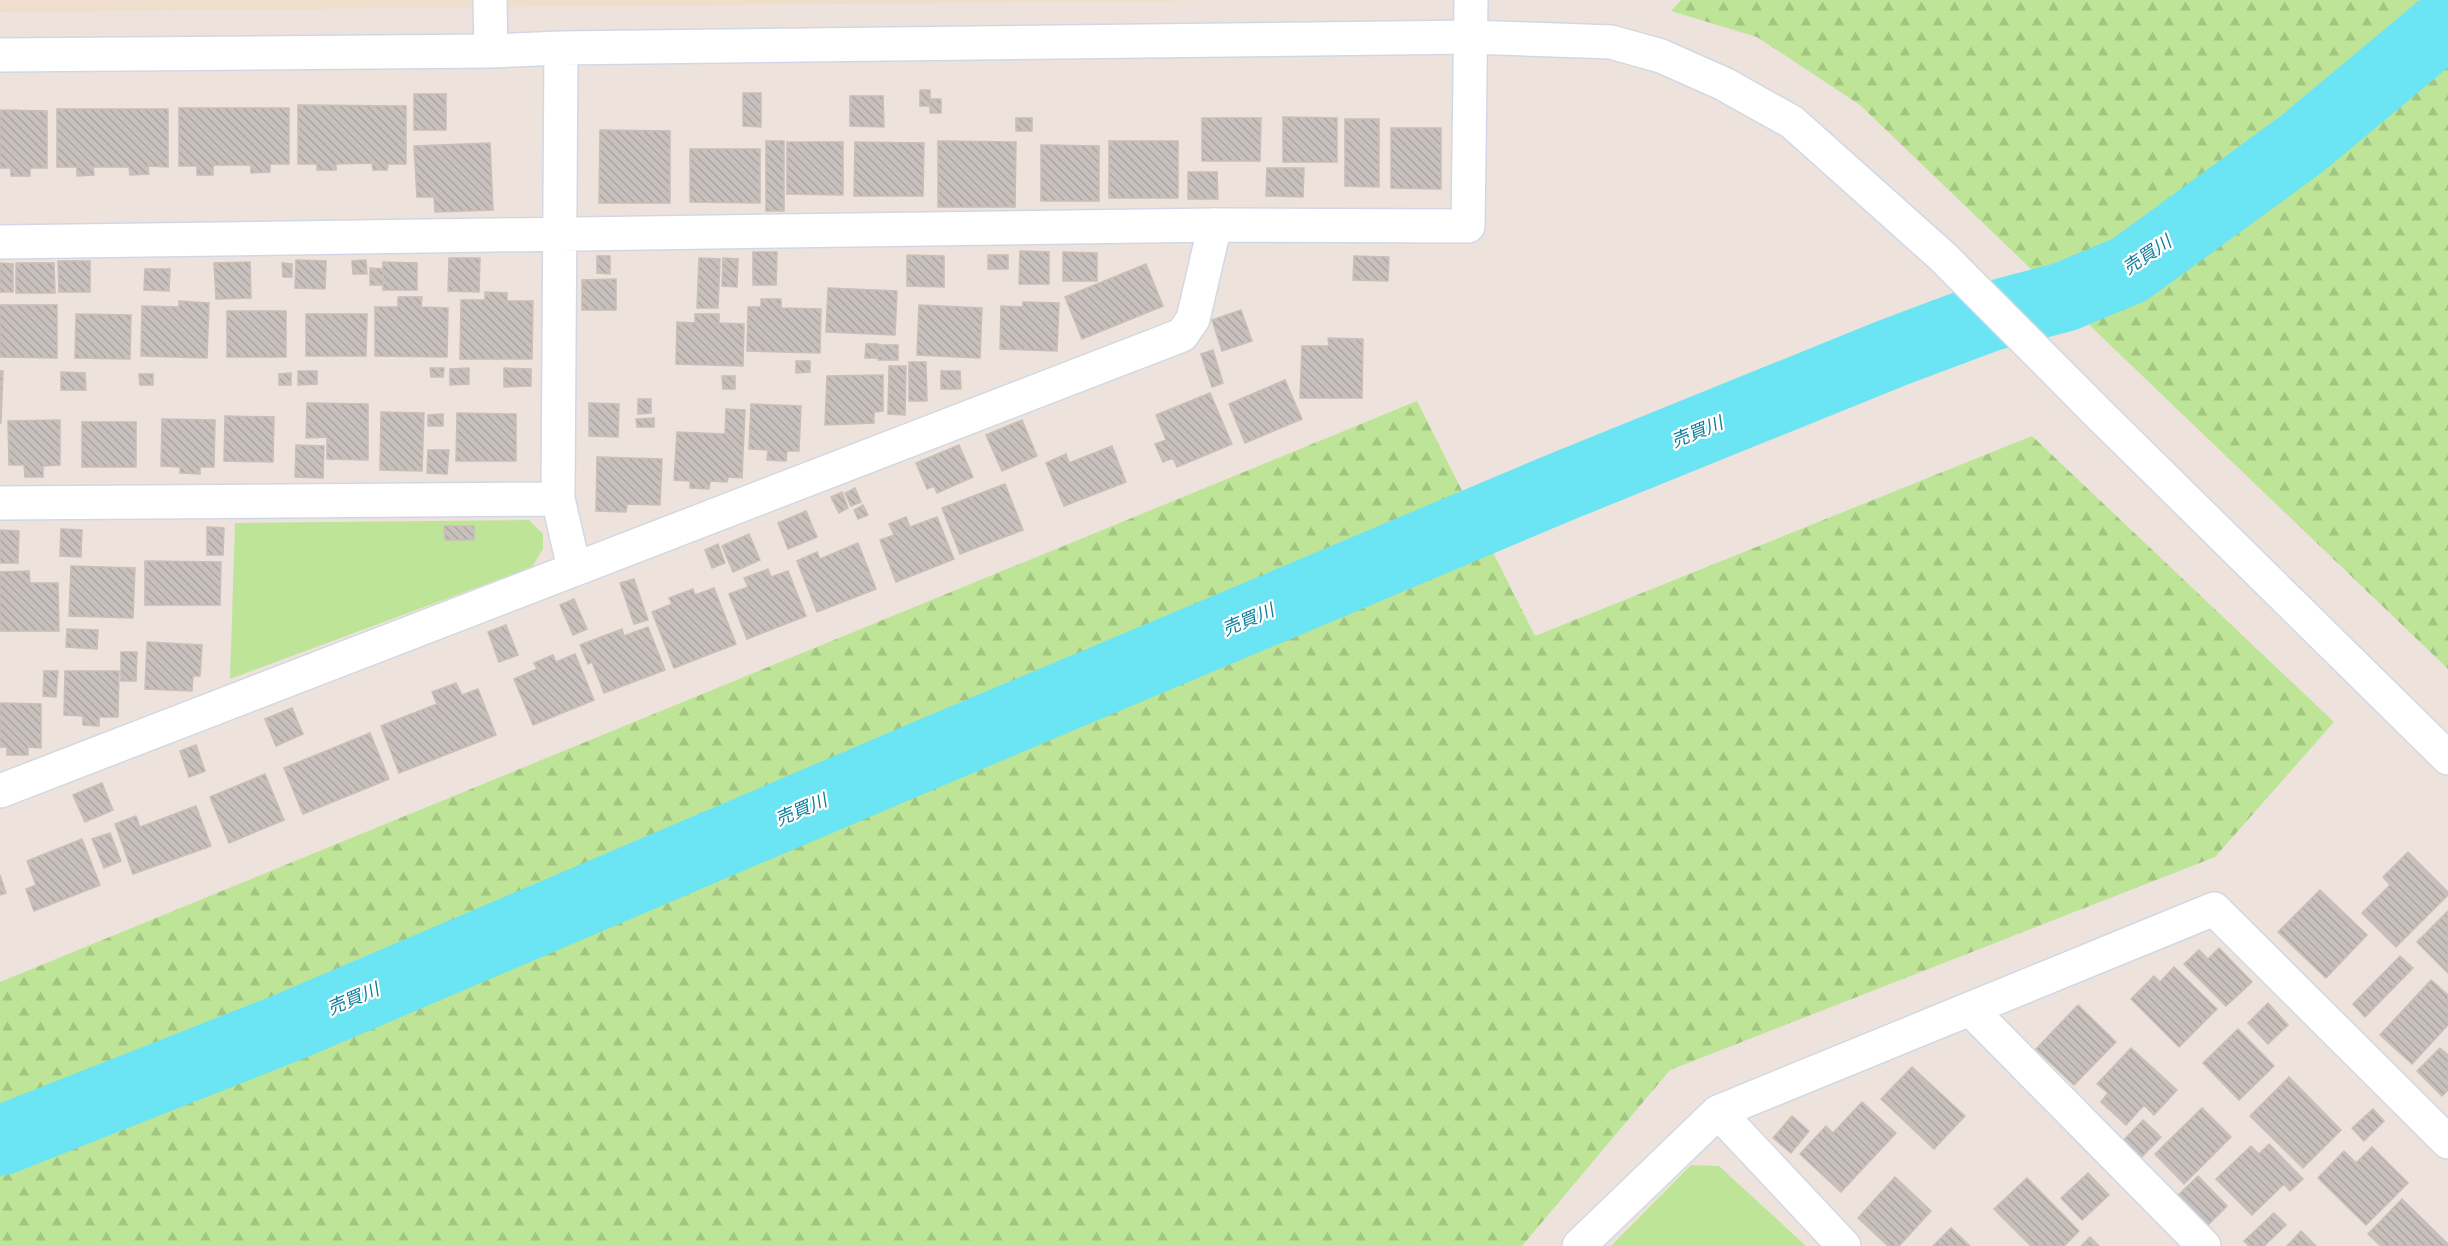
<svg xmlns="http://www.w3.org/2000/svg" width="2448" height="1246" font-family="'Fira Sans Condensed','Noto Sans JP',sans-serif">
<defs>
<pattern id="forest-firs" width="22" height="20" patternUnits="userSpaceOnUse" patternTransform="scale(1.5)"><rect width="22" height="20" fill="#bee597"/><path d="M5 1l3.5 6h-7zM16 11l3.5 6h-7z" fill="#a3c582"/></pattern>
<pattern id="building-back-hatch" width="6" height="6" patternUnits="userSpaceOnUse" patternTransform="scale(1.5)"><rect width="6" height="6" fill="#c8c0bc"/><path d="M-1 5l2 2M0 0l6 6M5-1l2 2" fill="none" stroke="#aca5a2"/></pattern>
</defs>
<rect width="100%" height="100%" fill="#ede3dc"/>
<path fill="#efdecb" d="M 0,0 L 1266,0 L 0,12 Z"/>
<path fill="url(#forest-firs)" d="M 1681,0 L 2448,0 L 2448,669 L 1860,105 L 1757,37 L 1671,11 Z
M 1417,401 L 1535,636 L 2032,436 L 2334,722 L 2215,857 L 1670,1070 L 1522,1246 L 0,1246 L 0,982 Z"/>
<path fill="#bee597" d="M 529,520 L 543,534 L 543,549 L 532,567 L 230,679 L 235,523 Z
M 1691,1165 L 1719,1166 L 1806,1246 L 1611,1246 Z"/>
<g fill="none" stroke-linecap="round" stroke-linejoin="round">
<path stroke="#6be4f3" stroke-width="70" d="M 0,1141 L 291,1026 L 935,751 L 1561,487 L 1892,353 L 1988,317 L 2064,297 L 2129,270 L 2303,143 L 2448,22"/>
</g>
<path fill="url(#building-back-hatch)" stroke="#c9bfb6" stroke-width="1.5" d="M 920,90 L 930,90 L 930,106 L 920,106 Z
M 743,93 L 761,93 L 761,127 L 743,126 Z
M 414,94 L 446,94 L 446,130 L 414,130 Z
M 850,96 L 883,96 L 884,127 L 850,126 Z
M 930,99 L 941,99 L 941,113 L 930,113 Z
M 298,105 L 406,106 L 406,164 L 388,164 L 387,170 L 373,170 L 372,163 L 336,164 L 336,170 L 317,170 L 317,164 L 298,164 Z
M 179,108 L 289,108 L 289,164 L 270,164 L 270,172 L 251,173 L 251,165 L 213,165 L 213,175 L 197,175 L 197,166 L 179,166 Z
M 57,109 L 168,109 L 168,167 L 148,166 L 149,174 L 130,175 L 129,167 L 93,167 L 94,175 L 77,176 L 77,167 L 57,167 Z
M 0,110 L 47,111 L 47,168 L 30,168 L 30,176 L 11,176 L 11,168 L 0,168 Z
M 1283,117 L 1337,118 L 1337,162 L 1283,162 Z
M 1016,118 L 1032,118 L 1032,131 L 1016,131 Z
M 1202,118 L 1261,118 L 1260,161 L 1202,161 Z
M 1345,119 L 1379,119 L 1379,187 L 1345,186 Z
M 1391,128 L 1441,128 L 1441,189 L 1391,188 Z
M 600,130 L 670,131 L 670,203 L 599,203 Z
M 766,141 L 784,141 L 784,211 L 766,211 Z
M 938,141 L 1016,142 L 1015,207 L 938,207 Z
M 1109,141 L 1178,141 L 1178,198 L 1109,198 Z
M 787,142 L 843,142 L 843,195 L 787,194 Z
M 855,142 L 924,143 L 923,196 L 854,196 Z
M 490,143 L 493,210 L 435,212 L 434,197 L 417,197 L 414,146 Z
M 1041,145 L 1099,146 L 1099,201 L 1041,201 Z
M 690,149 L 760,149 L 760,203 L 690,202 Z
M 1267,168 L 1304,168 L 1303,197 L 1266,196 Z
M 1188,172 L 1217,172 L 1218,199 L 1188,199 Z
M 1020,251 L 1049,252 L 1049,284 L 1019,284 Z
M 753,252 L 777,252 L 776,285 L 753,285 Z
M 1063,252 L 1097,253 L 1097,281 L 1063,281 Z
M 907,255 L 944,256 L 944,287 L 907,286 Z
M 988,255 L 1008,255 L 1008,269 L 988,269 Z
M 597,256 L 610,256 L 610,274 L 597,273 Z
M 1354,256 L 1389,257 L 1388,281 L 1353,280 Z
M 449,258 L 480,258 L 479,292 L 448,291 Z
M 699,258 L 720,259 L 718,308 L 697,308 Z
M 723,258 L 738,259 L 737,287 L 722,286 Z
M 296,260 L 326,261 L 325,289 L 295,288 Z
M 366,260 L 367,274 L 353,274 L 352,261 Z
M 58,261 L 90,261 L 90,292 L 59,292 Z
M 250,262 L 251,298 L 216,299 L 214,263 Z
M 383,262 L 417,263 L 417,290 L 383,290 Z
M 0,263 L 13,264 L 13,292 L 0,292 Z
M 16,263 L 54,263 L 55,293 L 16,293 Z
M 282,263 L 292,264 L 292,277 L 283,277 Z
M 1146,264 L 1163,306 L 1082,339 L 1065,297 Z
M 370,268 L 383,269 L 383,285 L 370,285 Z
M 145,269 L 170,269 L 169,291 L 144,290 Z
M 616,279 L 616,310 L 582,310 L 582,280 Z
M 828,288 L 897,291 L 895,335 L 826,332 Z
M 485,292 L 507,293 L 507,301 L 533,301 L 532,359 L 460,359 L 461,300 L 485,300 Z
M 398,297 L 422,297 L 421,307 L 448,308 L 447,357 L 375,356 L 375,307 L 398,307 Z
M 761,299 L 781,299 L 781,308 L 821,309 L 820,353 L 747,351 L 748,307 L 761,307 Z
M 179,301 L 209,303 L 207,358 L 141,356 L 142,306 L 179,307 Z
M 1023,302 L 1059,303 L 1057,351 L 1000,349 L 1001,306 L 1023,307 Z
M 0,305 L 57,305 L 57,358 L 0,357 Z
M 919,305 L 982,308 L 980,358 L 917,355 Z
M 1241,310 L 1252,341 L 1222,351 L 1212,320 Z
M 227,311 L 286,311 L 286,357 L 227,357 Z
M 76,314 L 131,315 L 130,359 L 75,358 Z
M 306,314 L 367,314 L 366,356 L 306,356 Z
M 695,314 L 719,314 L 719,323 L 744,324 L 743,366 L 676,364 L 677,322 L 695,323 Z
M 1328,338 L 1363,339 L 1362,398 L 1300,398 L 1302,346 L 1329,346 Z
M 866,344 L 878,344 L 878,358 L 865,358 Z
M 879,345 L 898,345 L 898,360 L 878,360 Z
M 1213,350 L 1223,383 L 1212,387 L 1201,354 Z
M 796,361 L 810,361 L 810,372 L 796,373 Z
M 909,362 L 926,362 L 927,401 L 909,401 Z
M 889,366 L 906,366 L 905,415 L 888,414 Z
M 430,368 L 444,368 L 443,377 L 431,377 Z
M 469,368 L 469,384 L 450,385 L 450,369 Z
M 504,368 L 531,369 L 531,386 L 504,387 Z
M 0,371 L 3,371 L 1,423 L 0,423 Z
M 298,371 L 317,371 L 317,384 L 298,385 Z
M 941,371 L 960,371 L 961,389 L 941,389 Z
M 61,372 L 85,373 L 86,390 L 61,390 Z
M 291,373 L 291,385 L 279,385 L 279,374 Z
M 139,374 L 153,374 L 153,385 L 140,385 Z
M 883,375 L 883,411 L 874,412 L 874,423 L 825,425 L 827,376 Z
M 722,376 L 735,376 L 735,389 L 723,389 Z
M 1285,380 L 1302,419 L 1245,443 L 1229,404 Z
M 1210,393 L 1232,444 L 1177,467 L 1173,458 L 1163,462 L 1155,444 L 1166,440 L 1156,415 Z
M 638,399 L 651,399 L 651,413 L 638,414 Z
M 307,403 L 368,404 L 368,460 L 327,459 L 327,437 L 306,438 Z
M 589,403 L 619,404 L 618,437 L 589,436 Z
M 751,404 L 801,406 L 799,451 L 787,451 L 786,461 L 767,460 L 768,450 L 749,449 Z
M 726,409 L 745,410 L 742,478 L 728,477 L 727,482 L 710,481 L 709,489 L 690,488 L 690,481 L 674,480 L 677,432 L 725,434 Z
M 381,412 L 424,413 L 422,471 L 380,470 Z
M 457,413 L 516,414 L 516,461 L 456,461 Z
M 443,414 L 443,426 L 428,426 L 428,415 Z
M 225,416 L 274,417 L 273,462 L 224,461 Z
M 654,418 L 654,427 L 637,427 L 636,419 Z
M 162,419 L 215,420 L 214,467 L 200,467 L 200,474 L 180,473 L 180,467 L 161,466 Z
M 60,420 L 60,465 L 43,466 L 43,477 L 25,477 L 24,465 L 9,465 L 8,421 Z
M 1022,420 L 1037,456 L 1002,471 L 986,435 Z
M 82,422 L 136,422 L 136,467 L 82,467 Z
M 296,445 L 324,446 L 323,478 L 295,477 Z
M 959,445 L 973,477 L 937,493 L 934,486 L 927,489 L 916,463 Z
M 1112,446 L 1126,482 L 1064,506 L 1046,463 L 1066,454 L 1069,463 Z
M 428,450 L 449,450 L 447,474 L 427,473 Z
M 597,457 L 662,459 L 660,505 L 627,504 L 626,512 L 596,511 Z
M 1005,484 L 1023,530 L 960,554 L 942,508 Z
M 855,488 L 861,502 L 851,506 L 845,493 Z
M 842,492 L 848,508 L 839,513 L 831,497 Z
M 863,505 L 868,515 L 858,519 L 854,510 Z
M 806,511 L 817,537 L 788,549 L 778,523 Z
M 906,517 L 910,527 L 937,517 L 954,559 L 896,582 L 880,540 L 894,535 L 889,524 Z
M 444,526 L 474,526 L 474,540 L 445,540 Z
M 207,527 L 224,528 L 223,555 L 207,555 Z
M 61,529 L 82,530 L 81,557 L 60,556 Z
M 0,530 L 19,531 L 18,563 L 0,563 Z
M 749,534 L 760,560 L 733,572 L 722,546 Z
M 858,543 L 876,589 L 817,612 L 797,561 L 817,552 L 820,559 Z
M 718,544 L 725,563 L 712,568 L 705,550 Z
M 145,561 L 221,562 L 220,605 L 145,605 Z
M 71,566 L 135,568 L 133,618 L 69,616 Z
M 768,569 L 771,577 L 788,571 L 806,616 L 747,639 L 729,594 L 748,587 L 744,578 Z
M 29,571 L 30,583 L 58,583 L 59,631 L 0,631 L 0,572 Z
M 634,579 L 648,620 L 634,624 L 620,583 Z
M 714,588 L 736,644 L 674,668 L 652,612 L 672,604 L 669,598 L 693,589 L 695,595 Z
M 574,599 L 587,629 L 573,635 L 560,605 Z
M 506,625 L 518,655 L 499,662 L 488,632 Z
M 648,627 L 665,670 L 604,693 L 592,662 L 588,664 L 580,645 L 622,629 L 624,636 Z
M 67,629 L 98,630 L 97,649 L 66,647 Z
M 147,642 L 202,645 L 200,676 L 193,676 L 192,691 L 145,689 Z
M 121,652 L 137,652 L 136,681 L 121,681 Z
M 575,654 L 594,700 L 533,725 L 514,679 L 537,669 L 534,663 L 553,655 L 556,662 Z
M 44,671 L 58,671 L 56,697 L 43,696 Z
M 65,671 L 119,671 L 118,717 L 99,717 L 99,726 L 83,725 L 83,716 L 64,715 Z
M 456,683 L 462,695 L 478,689 L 496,735 L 399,773 L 381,726 L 437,704 L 432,692 Z
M 0,703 L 41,704 L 41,748 L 28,747 L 28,755 L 7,755 L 7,747 L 0,747 Z
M 292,708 L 303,734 L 276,746 L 265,719 Z
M 370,733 L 389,779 L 303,814 L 284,768 Z
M 196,745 L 205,771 L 189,777 L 180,751 Z
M 265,774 L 284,820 L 229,843 L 210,797 Z
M 102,783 L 113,810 L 85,822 L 73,795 Z
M 196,806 L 211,846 L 133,874 L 115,824 L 136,816 L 140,827 Z
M 110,833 L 121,861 L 104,868 L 92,839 Z
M 82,839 L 100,885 L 34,911 L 26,889 L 36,885 L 27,861 Z
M 2408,852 L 2448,892 L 2448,895 L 2396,947 L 2362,913 L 2390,885 L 2383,877 Z
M 0,875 L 6,893 L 0,895 Z
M 2320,890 L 2367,935 L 2326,978 L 2278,932 Z
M 2448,911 L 2448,973 L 2417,942 Z
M 2219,948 L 2252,982 L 2226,1006 L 2184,964 L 2199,950 L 2208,959 Z
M 2400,956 L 2413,968 L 2365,1017 L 2353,1004 Z
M 2174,967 L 2217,1009 L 2179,1047 L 2131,999 L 2154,976 L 2160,982 Z
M 2431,980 L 2448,995 L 2448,1025 L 2412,1064 L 2380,1035 Z
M 2268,1003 L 2288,1025 L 2268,1044 L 2248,1023 Z
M 2078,1005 L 2116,1042 L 2074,1085 L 2036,1049 Z
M 2238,1029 L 2274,1066 L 2239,1100 L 2203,1063 Z
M 2131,1048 L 2177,1090 L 2154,1115 L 2144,1105 L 2126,1125 L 2101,1102 L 2108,1093 L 2097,1084 Z
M 2440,1048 L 2448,1055 L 2448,1090 L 2442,1096 L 2417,1071 Z
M 1912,1067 L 1965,1116 L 1934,1149 L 1881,1099 Z
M 2289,1077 L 2341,1130 L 2303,1168 L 2250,1116 Z
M 1862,1102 L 1896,1133 L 1841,1192 L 1800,1154 L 1826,1126 L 1833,1133 Z
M 2202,1108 L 2231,1137 L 2184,1184 L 2155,1154 Z
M 2373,1109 L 2384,1121 L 2364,1141 L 2352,1128 Z
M 1792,1116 L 1809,1131 L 1791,1153 L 1773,1138 Z
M 2143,1120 L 2161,1137 L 2136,1163 L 2118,1146 Z
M 2269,1144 L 2303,1179 L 2290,1191 L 2284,1184 L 2252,1215 L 2216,1179 L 2251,1146 L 2259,1154 Z
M 2372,1147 L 2408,1183 L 2366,1225 L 2318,1178 L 2344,1151 L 2356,1163 Z
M 2088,1173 L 2109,1195 L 2082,1220 L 2061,1198 Z
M 2198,1176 L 2227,1206 L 2203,1230 L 2173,1200 Z
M 1895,1177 L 1931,1211 L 1899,1246 L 1888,1246 L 1858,1218 Z
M 2027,1178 L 2079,1231 L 2064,1246 L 2031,1246 L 1994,1209 Z
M 2402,1199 L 2448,1244 L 2448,1246 L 2381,1246 L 2368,1234 Z
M 2274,1213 L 2286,1225 L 2264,1246 L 2249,1246 L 2244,1241 Z
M 1951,1228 L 1970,1246 L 1933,1246 Z
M 2301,1231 L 2316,1246 L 2287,1246 Z
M 2090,1237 L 2099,1246 L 2081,1246 Z"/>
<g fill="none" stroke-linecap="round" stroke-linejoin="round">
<defs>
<path id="minor" d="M 490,0 L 491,51
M 561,48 L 558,499 L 574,568
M 0,55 L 491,51 L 561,48 L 1472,37 L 1611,42 L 1661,56 L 1724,84 L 1792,122 L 1943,257 L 2099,414 L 2448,758
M 0,242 L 1215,225 L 1468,226 L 1471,0
M 0,503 L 558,499
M 0,791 L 1182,335 L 1193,319 L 1215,225
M 1970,1009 L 2204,1246
M 1718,1112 L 1844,1246
M 1579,1246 L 1718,1112 L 2214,909 L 2448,1142"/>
</defs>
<use href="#minor" stroke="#d1d8e4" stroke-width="36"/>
<use href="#minor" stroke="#fff" stroke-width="33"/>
</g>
<g text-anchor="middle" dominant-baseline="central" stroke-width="4.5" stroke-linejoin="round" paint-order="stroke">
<g font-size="18" font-style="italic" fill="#097d99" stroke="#fff">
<text transform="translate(2147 255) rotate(-34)">売買川</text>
<text transform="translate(1697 432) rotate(-22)">売買川</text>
<text transform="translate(1248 620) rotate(-23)">売買川</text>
<text transform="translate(801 810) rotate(-23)">売買川</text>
<text transform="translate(353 999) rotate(-23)">売買川</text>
</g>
</g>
</svg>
